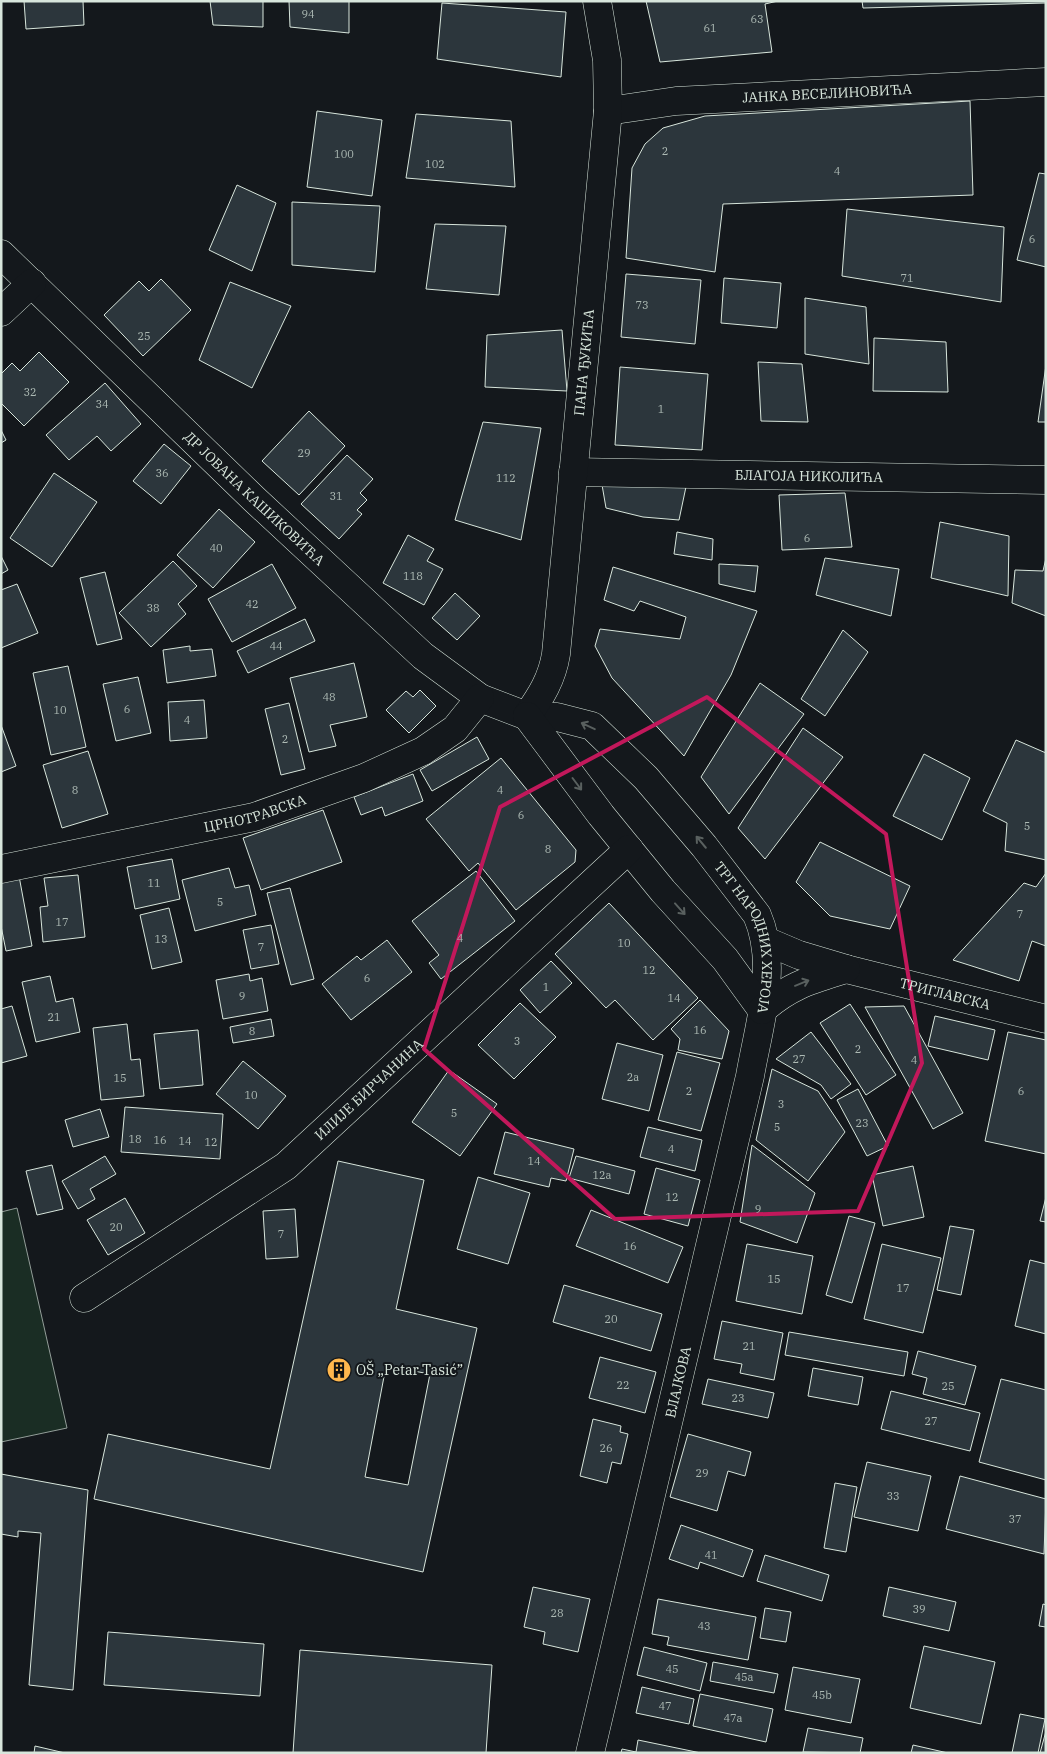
<svg xmlns="http://www.w3.org/2000/svg" width="1047" height="1754" font-family="'IBM Plex Serif',serif">
<rect width="100%" height="100%" fill="#14181c"/>
<path fill="#1a2d24" stroke="#939e99" d="M 17,1208 L 67,1428 L 1,1442 L 1,1212 Z"/>
<path fill="#2c363c" stroke="#d8e6dc" fill-rule="evenodd" d="M 24,1 L 83,1 L 84,25 L 26,29 Z
M 210,1 L 263,1 L 263,27 L 213,25 Z
M 289,1 L 349,1 L 349,33 L 290,27 Z
M 646,1 L 778,1 L 765,4 L 772,52 L 660,62 Z
M 862,1 L 1046,1 L 1046,3 L 863,8 Z
M 442,3 L 566,12 L 561,77 L 437,59 Z
M 970,101 L 973,195 L 723,204 L 715,272 L 626,258 L 632,168 L 645,144 L 663,128 L 705,116 Z
M 317,111 L 382,120 L 372,196 L 307,187 Z
M 416,114 L 511,121 L 515,187 L 406,178 Z
M 1039,173 L 1046,174 L 1046,267 L 1017,260 Z
M 237,185 L 276,203 L 252,271 L 209,250 Z
M 292,202 L 380,206 L 375,272 L 292,265 Z
M 847,209 L 1004,227 L 1001,302 L 842,276 Z
M 435,224 L 506,226 L 499,295 L 426,289 Z
M 626,274 L 701,280 L 695,344 L 621,337 Z
M 724,278 L 781,283 L 777,328 L 721,323 Z
M 161,279 L 191,310 L 143,356 L 104,315 L 139,281 L 149,291 Z
M 230,282 L 291,306 L 252,388 L 199,360 Z
M 805,298 L 866,307 L 869,364 L 805,354 Z
M 562,330 L 567,391 L 485,387 L 487,335 Z
M 874,338 L 946,342 L 948,392 L 873,391 Z
M 39,352 L 69,382 L 24,426 L 1,403 L 1,374 L 12,363 L 20,371 Z
M 758,362 L 802,364 L 808,422 L 761,421 Z
M 1046,365 L 1046,422 L 1038,422 Z
M 620,367 L 708,374 L 702,450 L 615,445 Z
M 105,383 L 141,424 L 111,451 L 97,436 L 69,460 L 46,435 Z
M 309,411 L 345,446 L 299,495 L 262,461 Z
M 483,422 L 541,428 L 521,540 L 455,520 Z
M 1,430 L 6,440 L 1,443 Z
M 164,444 L 191,466 L 161,504 L 133,481 Z
M 347,455 L 373,479 L 360,493 L 367,500 L 357,510 L 362,514 L 339,539 L 301,504 Z
M 54,473 L 97,502 L 52,567 L 10,538 Z
M 601,479 L 687,482 L 679,520 L 643,517 L 606,508 Z
M 845,493 L 852,547 L 782,550 L 779,495 Z
M 219,509 L 255,542 L 213,588 L 177,555 Z
M 940,522 L 1009,536 L 1008,596 L 931,578 Z
M 677,532 L 713,539 L 712,560 L 674,554 Z
M 408,535 L 434,549 L 427,561 L 443,569 L 424,605 L 383,583 Z
M 1,556 L 8,570 L 1,574 Z
M 825,558 L 899,569 L 891,616 L 816,595 Z
M 1046,558 L 1046,616 L 1012,603 L 1015,570 L 1043,571 Z
M 173,561 L 197,586 L 178,604 L 186,614 L 151,647 L 119,613 Z
M 272,564 L 296,608 L 232,642 L 208,599 Z
M 719,564 L 758,566 L 755,592 L 719,584 Z
M 613,567 L 757,611 L 731,675 L 684,756 L 612,678 L 595,646 L 600,629 L 680,639 L 686,617 L 640,601 L 634,611 L 604,600 Z
M 105,572 L 122,639 L 97,645 L 80,578 Z
M 17,584 L 38,633 L 1,648 L 1,590 Z
M 455,593 L 480,616 L 457,640 L 432,618 Z
M 305,619 L 315,641 L 248,673 L 237,651 Z
M 843,630 L 868,652 L 825,716 L 801,699 Z
M 190,646 L 190,651 L 212,649 L 216,676 L 167,683 L 163,650 Z
M 354,663 L 367,717 L 330,725 L 336,746 L 309,752 L 290,678 Z
M 68,666 L 86,747 L 51,755 L 33,673 Z
M 138,677 L 151,733 L 116,741 L 103,684 Z
M 760,683 L 804,714 L 729,814 L 701,777 Z
M 420,690 L 436,706 L 409,733 L 386,710 L 406,691 L 413,697 Z
M 204,700 L 207,738 L 170,741 L 168,702 Z
M 289,703 L 305,769 L 281,775 L 265,709 Z
M 1,725 L 16,766 L 1,772 Z
M 803,728 L 843,757 L 765,859 L 738,828 Z
M 477,737 L 489,759 L 432,791 L 420,770 Z
M 1016,740 L 1046,753 L 1046,860 L 1005,851 L 1007,823 L 983,811 Z
M 88,751 L 108,814 L 62,828 L 43,765 Z
M 924,754 L 970,778 L 942,840 L 893,816 Z
M 501,758 L 576,850 L 575,862 L 516,910 L 478,863 L 469,871 L 426,819 Z
M 413,774 L 423,801 L 385,816 L 382,807 L 361,815 L 354,797 Z
M 323,810 L 342,862 L 261,890 L 243,838 Z
M 820,842 L 910,886 L 890,929 L 830,916 L 796,882 Z
M 172,859 L 180,899 L 135,909 L 127,867 Z
M 229,868 L 235,888 L 249,885 L 256,915 L 195,931 L 182,880 Z
M 476,871 L 515,921 L 441,979 L 429,963 L 439,955 L 412,921 Z
M 1046,873 L 1046,946 L 1032,941 L 1019,981 L 953,960 L 1024,883 L 1036,887 Z
M 78,875 L 85,937 L 43,942 L 40,907 L 48,906 L 44,878 Z
M 19,876 L 32,946 L 6,951 L 1,926 L 1,879 Z
M 290,888 L 314,979 L 291,985 L 267,893 Z
M 609,903 L 698,998 L 653,1040 L 615,1000 L 606,1008 L 555,954 Z
M 169,908 L 182,962 L 152,969 L 140,915 Z
M 271,925 L 279,964 L 251,969 L 243,930 Z
M 387,940 L 412,972 L 351,1020 L 322,984 L 357,956 L 361,960 Z
M 551,961 L 572,983 L 540,1013 L 520,990 Z
M 249,974 L 250,981 L 262,978 L 268,1011 L 223,1019 L 216,980 Z
M 50,976 L 56,1002 L 73,998 L 80,1032 L 36,1042 L 22,982 Z
M 700,1000 L 729,1031 L 722,1059 L 678,1050 L 680,1039 L 671,1029 Z
M 520,1003 L 556,1037 L 514,1079 L 478,1045 Z
M 850,1004 L 896,1075 L 866,1095 L 820,1023 Z
M 12,1006 L 27,1056 L 1,1063 L 1,1009 Z
M 904,1006 L 963,1113 L 933,1129 L 865,1007 Z
M 935,1016 L 995,1030 L 988,1060 L 928,1046 Z
M 271,1019 L 274,1036 L 233,1043 L 230,1027 Z
M 127,1024 L 131,1060 L 140,1059 L 144,1096 L 101,1100 L 93,1028 Z
M 198,1030 L 203,1085 L 160,1089 L 154,1034 Z
M 811,1032 L 851,1084 L 831,1099 L 821,1085 L 776,1059 Z
M 1008,1032 L 1046,1040 L 1046,1154 L 985,1141 Z
M 617,1043 L 663,1055 L 649,1111 L 602,1099 Z
M 677,1052 L 720,1063 L 701,1131 L 658,1120 Z
M 243,1061 L 286,1096 L 258,1129 L 216,1094 Z
M 772,1069 L 818,1091 L 845,1132 L 808,1181 L 756,1140 Z
M 449,1070 L 497,1104 L 460,1156 L 412,1122 Z
M 858,1089 L 888,1146 L 867,1156 L 837,1100 Z
M 125,1107 L 223,1114 L 220,1159 L 121,1152 Z
M 100,1109 L 109,1137 L 73,1147 L 65,1120 Z
M 648,1127 L 702,1140 L 695,1171 L 640,1157 Z
M 505,1132 L 574,1149 L 566,1181 L 551,1178 L 549,1187 L 494,1174 Z
M 752,1145 L 815,1193 L 797,1243 L 740,1222 Z
M 105,1156 L 116,1174 L 90,1189 L 95,1199 L 78,1209 L 62,1181 Z
M 576,1156 L 635,1171 L 629,1194 L 569,1178 Z
M 338,1161 L 424,1180 L 396,1309 L 477,1328 L 423,1572 L 94,1499 L 108,1434 L 270,1469 ZM 386,1366 L 430,1374 L 408,1485 L 365,1477 Z
M 52,1165 L 63,1209 L 37,1215 L 26,1171 Z
M 913,1166 L 924,1217 L 883,1226 L 872,1175 Z
M 656,1168 L 700,1180 L 688,1226 L 644,1214 Z
M 478,1177 L 530,1193 L 508,1264 L 457,1249 Z
M 1046,1197 L 1046,1222 L 1040,1221 Z
M 125,1198 L 145,1233 L 108,1255 L 87,1220 Z
M 295,1209 L 298,1257 L 266,1259 L 263,1211 Z
M 591,1210 L 683,1247 L 668,1283 L 576,1246 Z
M 849,1216 L 875,1223 L 852,1303 L 826,1295 Z
M 950,1226 L 974,1230 L 961,1295 L 937,1290 Z
M 747,1244 L 813,1256 L 802,1314 L 736,1301 Z
M 882,1244 L 941,1258 L 923,1333 L 864,1319 Z
M 1030,1260 L 1046,1264 L 1046,1334 L 1015,1326 Z
M 564,1285 L 662,1314 L 651,1351 L 553,1322 Z
M 722,1321 L 783,1333 L 774,1380 L 740,1373 L 742,1364 L 714,1359 Z
M 789,1332 L 908,1352 L 904,1376 L 785,1355 Z
M 918,1351 L 976,1366 L 965,1405 L 923,1394 L 927,1378 L 912,1374 Z
M 600,1357 L 656,1372 L 645,1413 L 589,1398 Z
M 813,1368 L 863,1377 L 858,1405 L 808,1396 Z
M 708,1379 L 774,1393 L 768,1418 L 702,1404 Z
M 1001,1379 L 1046,1390 L 1046,1480 L 979,1462 Z
M 891,1391 L 980,1413 L 970,1451 L 881,1429 Z
M 593,1419 L 621,1426 L 620,1432 L 628,1434 L 621,1464 L 612,1462 L 607,1483 L 580,1476 Z
M 688,1434 L 751,1452 L 745,1476 L 728,1471 L 717,1511 L 670,1497 Z
M 867,1462 L 931,1476 L 918,1531 L 854,1517 Z
M 1,1474 L 88,1490 L 73,1690 L 29,1685 L 41,1533 L 18,1531 L 18,1537 L 1,1534 Z
M 960,1476 L 1046,1499 L 1044,1554 L 946,1529 Z
M 835,1483 L 857,1487 L 846,1552 L 824,1548 Z
M 681,1525 L 753,1550 L 743,1577 L 700,1562 L 698,1569 L 669,1559 Z
M 765,1555 L 829,1575 L 822,1601 L 757,1581 Z
M 533,1587 L 590,1599 L 578,1652 L 543,1644 L 545,1632 L 524,1627 Z
M 889,1587 L 956,1602 L 949,1631 L 883,1616 Z
M 658,1599 L 756,1617 L 748,1660 L 667,1645 L 669,1637 L 652,1634 Z
M 1043,1604 L 1046,1605 L 1046,1627 L 1039,1626 Z
M 765,1608 L 791,1612 L 786,1642 L 760,1638 Z
M 108,1632 L 264,1644 L 260,1696 L 104,1685 Z
M 924,1646 L 995,1662 L 981,1724 L 910,1708 Z
M 644,1647 L 707,1663 L 700,1691 L 637,1675 Z
M 300,1650 L 492,1665 L 486,1753 L 293,1753 Z
M 713,1662 L 778,1674 L 774,1693 L 710,1681 Z
M 793,1667 L 860,1679 L 851,1723 L 785,1710 Z
M 642,1687 L 694,1699 L 689,1724 L 636,1713 Z
M 700,1694 L 773,1709 L 766,1742 L 693,1726 Z
M 1020,1714 L 1045,1719 L 1038,1753 L 1012,1753 Z
M 808,1728 L 863,1738 L 860,1753 L 803,1752 Z
M 1046,1731 L 1046,1753 L 1040,1753 Z
M 638,1740 L 701,1753 L 621,1753 L 622,1749 L 636,1752 Z
M 913,1745 L 948,1753 L 911,1753 Z
M 35,1746 L 65,1753 L 34,1753 Z"/>
<g fill="none" stroke-linecap="round" stroke-linejoin="round">
<defs>
<g id="minor">
<path id="s1" d="M 608,111 L 676,101 L 1046,82"/>
<path id="s2" d="M 1,254 L 254,499 L 423,656 L 480,698 L 527,716 L 557,717 L 592,726 L 646,778 L 704,846 L 757,915 C 779,965 759,1024 750,1076 L 590,1753"/>
<path d="M 1,312 L 32,283"/>
<path id="s3" d="M 573,472 L 1046,480"/>
<path id="s4" d="M 527,716 C 541,696 552,679 556,654 L 608,111 L 607,60 L 597,1"/>
<path d="M 527,716 L 601,815 L 663,891 L 725,959 L 762,1010"/>
<path id="s5" d="M 1,869 L 254,817 L 364,778 L 423,751 L 455,729 L 480,698"/>
<path id="s6" d="M 846,969 L 1046,1019"/>
<path d="M 762,1010 C 790,985 811,980 846,969 L 799,955 L 766,941"/>
<path id="s7" d="M 84,1298 L 286,1166 L 629,849"/>
</g>
</defs>
<use href="#minor" stroke="#d8e6dc" stroke-width="29"/>
<use href="#minor" stroke="#14181c" stroke-width="28"/>
</g>
<defs><path id="oneway-shaft" d="M-6 0H5M1.5-3L5.5 0L1.5 3" fill="none" stroke-width="1.6" stroke-linecap="round" stroke-linejoin="round" transform="scale(1.25)"/></defs>
<g stroke="#59605f">
<use href="#oneway-shaft" transform="translate(588 726) rotate(-155)"/>
<use href="#oneway-shaft" transform="translate(577 784) rotate(53)"/>
<use href="#oneway-shaft" transform="translate(701 842) rotate(-130)"/>
<use href="#oneway-shaft" transform="translate(680 909) rotate(48)"/>
<use href="#oneway-shaft" transform="translate(802 983) rotate(-22)"/>
</g>
<path fill="none" stroke="#c2185b" stroke-width="4" stroke-linejoin="round" d="M 707,697 L 886,834 L 922,1063 L 858,1211 L 615,1219 L 424,1049 L 500,807 Z"/>
<defs>
<symbol id="building-disc" viewBox="-11 -11 22 22"><circle r="9.5" fill="#ffb74d" stroke="#14181c"/><path d="M-4-6H4V6H1V3H-1V6H-4ZM-2.5-4.3h1.7v1.8h-1.7ZM.8-4.3h1.7v1.8H.8ZM-2.5-1h1.7V.8h-1.7ZM.8-1h1.7V.8H.8Z" fill="#111"/></symbol>
</defs>
<g fill-rule="evenodd">
<use href="#building-disc" x="325" y="1356" width="28" height="28"/>
</g>
<g text-anchor="middle" dominant-baseline="central" stroke-width="4" stroke-linejoin="round" paint-order="stroke">
<g font-size="11" fill="#adbab4">
<text x="308" y="14">94</text>
<text x="757" y="19">63</text>
<text x="710" y="28">61</text>
<text x="665" y="151">2</text>
<text x="344" y="154">100</text>
<text x="435" y="164">102</text>
<text x="837" y="171">4</text>
<text x="1032" y="239">6</text>
<text x="907" y="278">71</text>
<text x="642" y="305">73</text>
<text x="144" y="336">25</text>
<text x="30" y="392">32</text>
<text x="102" y="404">34</text>
<text x="661" y="409">1</text>
<text x="304" y="453">29</text>
<text x="162" y="473">36</text>
<text x="506" y="478">112</text>
<text x="336" y="496">31</text>
<text x="807" y="538">6</text>
<text x="216" y="548">40</text>
<text x="413" y="576">118</text>
<text x="252" y="604">42</text>
<text x="153" y="608">38</text>
<text x="276" y="646">44</text>
<text x="329" y="697">48</text>
<text x="127" y="709">6</text>
<text x="60" y="710">10</text>
<text x="187" y="720">4</text>
<text x="285" y="739">2</text>
<text x="75" y="790">8</text>
<text x="500" y="790">4</text>
<text x="521" y="815">6</text>
<text x="1027" y="826">5</text>
<text x="548" y="849">8</text>
<text x="154" y="883">11</text>
<text x="220" y="902">5</text>
<text x="1020" y="914">7</text>
<text x="62" y="922">17</text>
<text x="460" y="938">4</text>
<text x="161" y="939">13</text>
<text x="624" y="943">10</text>
<text x="261" y="947">7</text>
<text x="649" y="970">12</text>
<text x="367" y="978">6</text>
<text x="546" y="987">1</text>
<text x="242" y="996">9</text>
<text x="674" y="998">14</text>
<text x="54" y="1017">21</text>
<text x="700" y="1030">16</text>
<text x="252" y="1031">8</text>
<text x="517" y="1041">3</text>
<text x="858" y="1049">2</text>
<text x="799" y="1059">27</text>
<text x="914" y="1060">4</text>
<text x="633" y="1077">2a</text>
<text x="120" y="1078">15</text>
<text x="689" y="1091">2</text>
<text x="1021" y="1091">6</text>
<text x="251" y="1095">10</text>
<text x="781" y="1104">3</text>
<text x="454" y="1113">5</text>
<text x="862" y="1123">23</text>
<text x="777" y="1127">5</text>
<text x="135" y="1139">18</text>
<text x="160" y="1140">16</text>
<text x="185" y="1141">14</text>
<text x="211" y="1142">12</text>
<text x="671" y="1149">4</text>
<text x="534" y="1161">14</text>
<text x="602" y="1175">12a</text>
<text x="672" y="1197">12</text>
<text x="758" y="1209">9</text>
<text x="116" y="1227">20</text>
<text x="281" y="1234">7</text>
<text x="630" y="1246">16</text>
<text x="774" y="1279">15</text>
<text x="903" y="1288">17</text>
<text x="611" y="1319">20</text>
<text x="749" y="1346">21</text>
<text x="623" y="1385">22</text>
<text x="948" y="1386">25</text>
<text x="738" y="1398">23</text>
<text x="931" y="1421">27</text>
<text x="606" y="1448">26</text>
<text x="702" y="1473">29</text>
<text x="893" y="1496">33</text>
<text x="1015" y="1519">37</text>
<text x="711" y="1555">41</text>
<text x="919" y="1609">39</text>
<text x="557" y="1613">28</text>
<text x="704" y="1626">43</text>
<text x="672" y="1669">45</text>
<text x="744" y="1677">45a</text>
<text x="822" y="1695">45b</text>
<text x="665" y="1706">47</text>
<text x="733" y="1718">47a</text>
</g>
<g font-size="14" fill="#d8e6dc" stroke="#14181c">
<text stroke="none"><textPath href="#s1" startOffset="220">ЈАНКА ВЕСЕЛИНОВИЋА</textPath></text>
<text stroke="none"><textPath href="#s4" startOffset="362">ПАНА ЂУКИЋА</textPath></text>
<text stroke="none"><textPath href="#s3" startOffset="236">БЛАГОЈА НИКОЛИЋА</textPath></text>
<text stroke="none"><textPath href="#s2" startOffset="352">ДР ЈОВАНА КАШИКОВИЋА</textPath></text>
<text stroke="none"><textPath href="#s5" startOffset="260">ЦРНОТРАВСКА</textPath></text>
<text stroke="none"><textPath href="#s2" startOffset="1039">ТРГ НАРОДНИХ ХЕРОЈА</textPath></text>
<text stroke="none"><textPath href="#s6" startOffset="102">ТРИГЛАВСКА</textPath></text>
<text stroke="none"><textPath href="#s7" startOffset="354">ИЛИЈЕ БИРЧАНИНА</textPath></text>
<text transform="translate(678 1382) rotate(-77)">ВЛАЈКОВА</text>
</g>
<g font-size="14" fill="#d8e6dc" stroke="#14181c" text-anchor="start">
<text x="356" y="1370">OŠ „Petar Tasić”</text>
</g>
</g>
<rect width="1047" height="1754" fill="none" stroke="#d8e6dc" stroke-width="5"/>
</svg>
